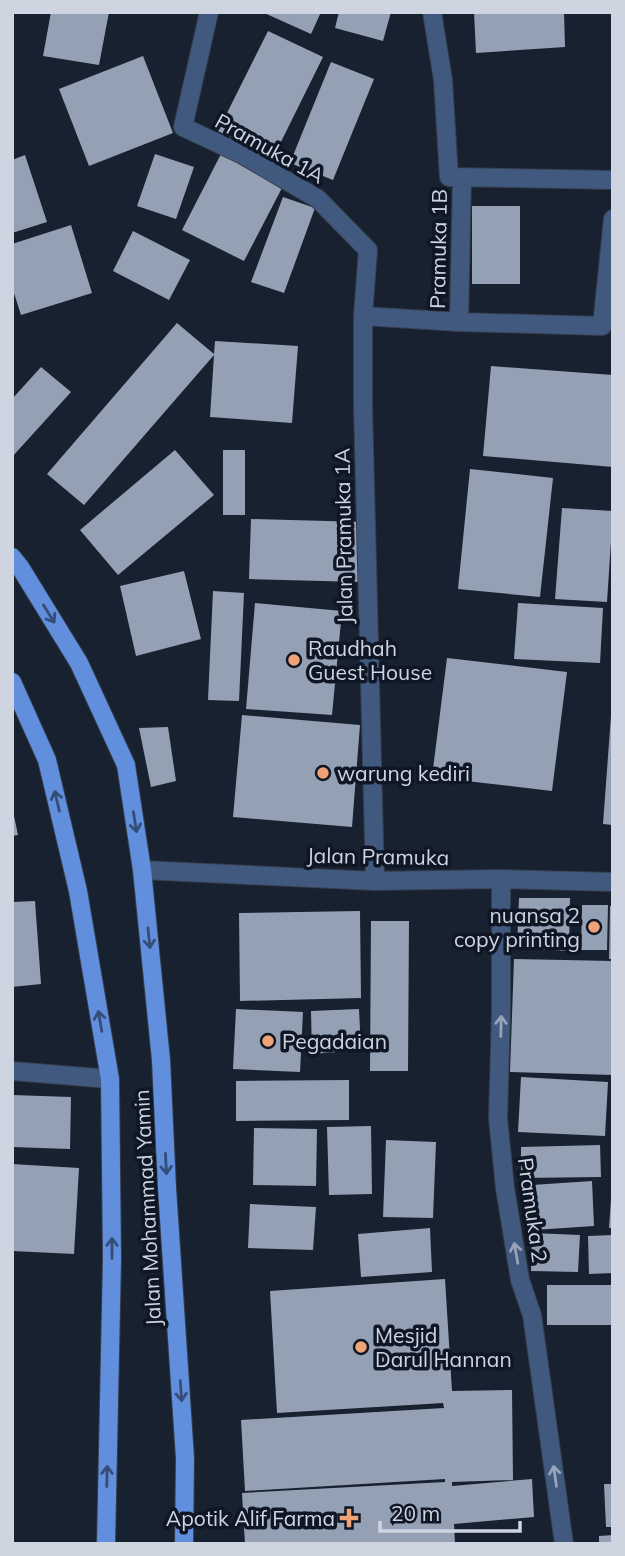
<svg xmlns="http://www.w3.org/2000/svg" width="625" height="1556" font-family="Mulish,sans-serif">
<rect width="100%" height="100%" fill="#182130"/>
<path fill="#94a0b4" d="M 51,12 L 109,12 L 99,65 L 43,56 Z
M 262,12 L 321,12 L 311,34 Z
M 339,12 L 391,12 L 383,41 L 335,28 Z
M 474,12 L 564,12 L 565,47 L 476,53 Z
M 268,31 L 323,57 L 273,158 L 218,131 Z
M 143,56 L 173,133 L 89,166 L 59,89 Z
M 331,62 L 374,79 L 333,180 L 290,163 Z
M 155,154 L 194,167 L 176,219 L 137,206 Z
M 221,154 L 283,186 L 244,261 L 182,230 Z
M 25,155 L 47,222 L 12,233 L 12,160 Z
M 283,197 L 315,208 L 284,293 L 251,282 Z
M 472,206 L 520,206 L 520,284 L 472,284 Z
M 71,225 L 92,293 L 21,315 L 12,287 L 12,244 Z
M 133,231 L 190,260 L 169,300 L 113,271 Z
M 177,323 L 214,354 L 215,341 L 298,346 L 292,423 L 210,417 L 214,355 L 84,505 L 47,474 Z
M 491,366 L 613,375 L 613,467 L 483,456 Z
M 41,367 L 71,392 L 12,457 L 12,399 Z
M 175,450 L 214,495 L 118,575 L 80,530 Z
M 223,450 L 245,450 L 245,515 L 223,515 Z
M 470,469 L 553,478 L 540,597 L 458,589 Z
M 562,508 L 613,511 L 607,602 L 555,599 Z
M 251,519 L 364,522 L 361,582 L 249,579 Z
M 184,571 L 201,639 L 136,656 L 120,586 Z
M 213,591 L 244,593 L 239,701 L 208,700 Z
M 255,603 L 342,611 L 332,715 L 246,709 Z
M 518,603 L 603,608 L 600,663 L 514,659 Z
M 447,658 L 567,672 L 552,791 L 432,777 Z
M 242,715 L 360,725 L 352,827 L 233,817 Z
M 611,716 L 613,716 L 613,825 L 603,824 Z
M 168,727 L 176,781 L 151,787 L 139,728 Z
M 12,811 L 13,811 L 18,835 L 12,836 Z
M 519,898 L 570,898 L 569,951 L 517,948 Z
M 35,901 L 41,984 L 12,987 L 12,902 Z
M 582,905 L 608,905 L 607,950 L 581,950 Z
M 610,906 L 613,906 L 613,959 L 609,959 Z
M 360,911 L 361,998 L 240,1001 L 239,913 Z
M 371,921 L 409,921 L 408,1071 L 370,1071 Z
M 514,959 L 613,961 L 613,1075 L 510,1072 Z
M 236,1009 L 303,1012 L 300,1072 L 233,1069 Z
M 359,1009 L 361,1050 L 312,1054 L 311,1011 Z
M 521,1077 L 608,1082 L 605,1136 L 518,1132 Z
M 349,1080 L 349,1120 L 236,1121 L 236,1081 Z
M 12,1095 L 71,1097 L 70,1149 L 12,1147 Z
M 371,1126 L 372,1194 L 329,1195 L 327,1127 Z
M 254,1128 L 317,1129 L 316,1186 L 253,1185 Z
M 386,1140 L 436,1142 L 433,1218 L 383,1217 Z
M 600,1145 L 601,1177 L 521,1178 L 521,1147 Z
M 12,1164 L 79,1168 L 74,1254 L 12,1251 Z
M 592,1181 L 594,1226 L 534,1230 L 532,1185 Z
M 611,1199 L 613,1199 L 613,1228 L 609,1228 Z
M 250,1204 L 316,1207 L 313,1250 L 248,1248 Z
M 430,1228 L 432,1272 L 361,1277 L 358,1234 Z
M 532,1233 L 580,1235 L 578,1272 L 531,1271 Z
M 613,1235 L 613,1273 L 589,1274 L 588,1236 Z
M 445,1279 L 452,1391 L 512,1390 L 513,1480 L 452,1482 L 452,1486 L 532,1479 L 534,1517 L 454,1524 L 455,1544 L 245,1544 L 242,1493 L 445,1482 L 445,1479 L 245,1491 L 241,1420 L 444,1408 L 443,1403 L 277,1413 L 270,1291 Z
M 547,1285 L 613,1285 L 613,1325 L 547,1325 Z
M 604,1484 L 613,1484 L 613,1527 L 606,1527 Z
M 613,1535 L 613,1544 L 599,1544 L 599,1536 Z"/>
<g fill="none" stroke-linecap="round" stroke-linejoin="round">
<defs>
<path id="minor" d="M 209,12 L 183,127 L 243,155 L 318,199 L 368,250 L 363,316 L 363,406 L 375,881
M 432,12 L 443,80 L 449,177 L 613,180
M 363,316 L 459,322 L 602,326 L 613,219
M 459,322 L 462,178
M 142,870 L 375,881 L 501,879 L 613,882
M 501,879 L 501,1012 L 498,1118 L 505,1188 L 520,1280 L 532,1315 L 564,1544
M 12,1071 L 110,1079"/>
<path id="major" d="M 12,557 L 20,567 L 79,663 L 126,765 L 142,870 L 161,1060 L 167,1188 L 185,1458 L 184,1544
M 12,682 L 47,760 L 78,891 L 110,1079 L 112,1258 L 106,1544"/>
</defs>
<use href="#minor" stroke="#353e4c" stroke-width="20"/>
<use href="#major" stroke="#353e4c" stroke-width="20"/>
<use href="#minor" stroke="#42597f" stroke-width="18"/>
<use href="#major" stroke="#618fde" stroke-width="18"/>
</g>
<defs><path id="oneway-shaft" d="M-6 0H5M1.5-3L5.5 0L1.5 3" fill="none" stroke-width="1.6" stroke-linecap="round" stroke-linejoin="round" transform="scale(1.75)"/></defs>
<g stroke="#344d79">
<use href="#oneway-shaft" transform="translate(49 614) rotate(58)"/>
<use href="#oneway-shaft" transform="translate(57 801) rotate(-103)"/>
<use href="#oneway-shaft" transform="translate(135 822) rotate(81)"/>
<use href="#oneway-shaft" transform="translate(149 938) rotate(84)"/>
<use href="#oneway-shaft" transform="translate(100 1021) rotate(-100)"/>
<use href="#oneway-shaft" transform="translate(166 1164) rotate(87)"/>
<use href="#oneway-shaft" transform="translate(112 1248) rotate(-90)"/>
<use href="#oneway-shaft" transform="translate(181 1391) rotate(86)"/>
<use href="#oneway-shaft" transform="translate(107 1476) rotate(-89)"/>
</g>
<g stroke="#97a3b9">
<use href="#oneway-shaft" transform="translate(501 1026) rotate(-89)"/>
<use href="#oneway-shaft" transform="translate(516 1253) rotate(-100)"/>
<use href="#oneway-shaft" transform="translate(555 1476) rotate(-98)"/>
</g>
<g fill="#efa377" stroke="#0f1726" stroke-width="2.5">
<circle cx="294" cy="660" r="7"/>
<circle cx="323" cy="773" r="7"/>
<circle cx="594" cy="927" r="7"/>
<circle cx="268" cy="1041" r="7"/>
<circle cx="361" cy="1347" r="7"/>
<path d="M345.5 1507.5h7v7h7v7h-7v7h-7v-7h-7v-7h7z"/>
</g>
<g text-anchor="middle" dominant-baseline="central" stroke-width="7" stroke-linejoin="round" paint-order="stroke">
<g font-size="21" fill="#cfd5e0" stroke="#0f1726">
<text transform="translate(270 148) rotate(29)">Pramuka 1A</text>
<text transform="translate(438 249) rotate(-89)">Pramuka 1B</text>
<text transform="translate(343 536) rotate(-91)">Jalan Pramuka 1A</text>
<text transform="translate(378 856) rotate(1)">Jalan Pramuka</text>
<text transform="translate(147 1208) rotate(-93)">Jalan Mohammad Yamin</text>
<text transform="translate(533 1210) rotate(82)">Pramuka 2</text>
</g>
<g font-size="21" fill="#cfd5e0" stroke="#0f1726" text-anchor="start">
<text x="308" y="648">Raudhah<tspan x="308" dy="24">Guest House</tspan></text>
<text x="337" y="773">warung kediri</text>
<text x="580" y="915" text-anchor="end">nuansa 2<tspan x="580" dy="24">copy printing</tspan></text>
<text x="282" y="1041">Pegadaian</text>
<text x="375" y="1335">Mesjid<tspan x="375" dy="24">Darul Hannan</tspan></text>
<text x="335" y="1518" text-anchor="end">Apotik Alif Farma</text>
</g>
</g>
<rect width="625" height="1556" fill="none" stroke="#cfd5e0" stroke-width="28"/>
<path d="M380 1521v10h140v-10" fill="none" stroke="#cfd5e0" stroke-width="3.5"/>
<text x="391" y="1521" font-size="21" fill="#cfd5e0" stroke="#0f1726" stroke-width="5" paint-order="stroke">20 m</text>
</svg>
